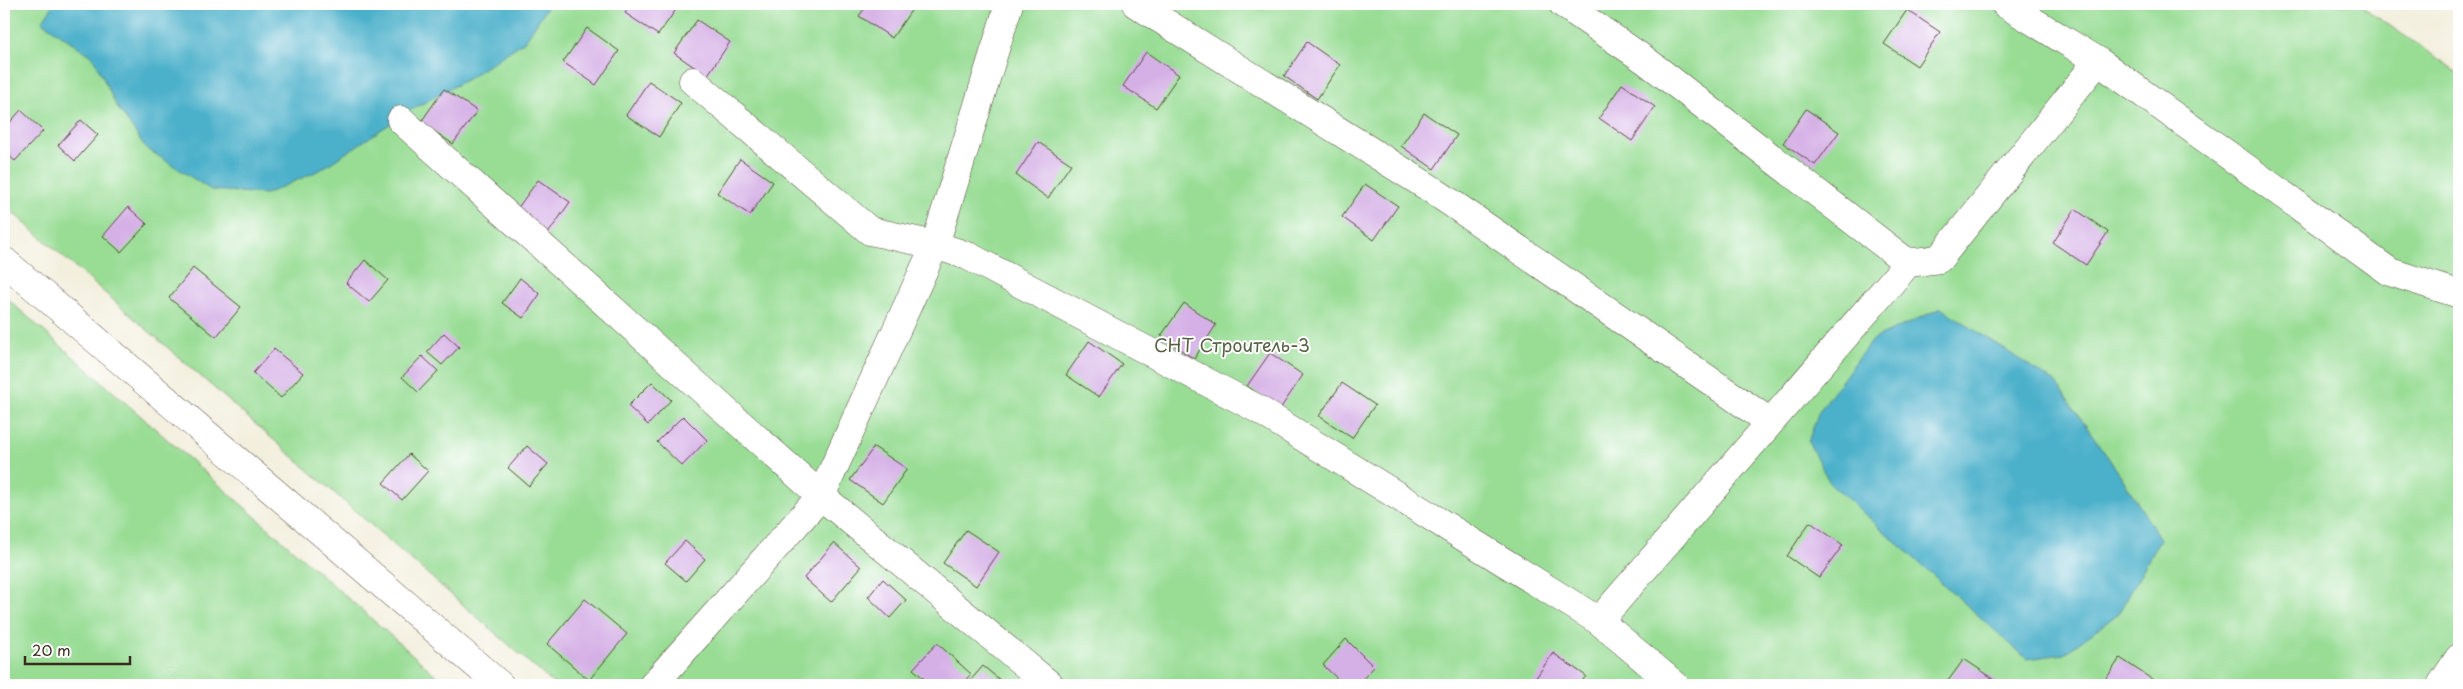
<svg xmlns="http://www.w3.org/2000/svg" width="2463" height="689" font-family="'Playpen Sans',sans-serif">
<rect width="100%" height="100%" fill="#fff"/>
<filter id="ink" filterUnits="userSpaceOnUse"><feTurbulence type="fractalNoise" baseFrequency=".02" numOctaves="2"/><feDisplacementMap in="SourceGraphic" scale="10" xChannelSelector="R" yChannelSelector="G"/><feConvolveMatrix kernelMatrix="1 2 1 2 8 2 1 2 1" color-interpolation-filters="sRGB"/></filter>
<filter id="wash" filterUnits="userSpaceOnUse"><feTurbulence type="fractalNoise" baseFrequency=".0096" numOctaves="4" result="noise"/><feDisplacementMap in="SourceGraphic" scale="20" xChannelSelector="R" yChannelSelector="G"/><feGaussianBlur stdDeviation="1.12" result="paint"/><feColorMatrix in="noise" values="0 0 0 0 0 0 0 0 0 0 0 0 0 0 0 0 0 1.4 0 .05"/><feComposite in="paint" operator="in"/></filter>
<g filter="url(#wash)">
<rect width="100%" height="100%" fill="#f3efdd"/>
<path fill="#99dd95" stroke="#6a845a" d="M 4,4 L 2358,4 L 2459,73 L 2459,685 L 555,685 L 4,205 Z
M 4,296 L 447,685 L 4,685 Z"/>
<path fill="#4bb0ca" stroke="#436d74" d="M 54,4 L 549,4 L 525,41 L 469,78 L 411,110 L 320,170 L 266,194 L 211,190 L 146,148 L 116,105 L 93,57 L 42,22 Z
M 1941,308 L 2056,383 L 2121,476 L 2160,539 L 2118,614 L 2064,654 L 2027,659 L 1830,483 L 1808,442 L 1819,411 L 1872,340 Z"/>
<g id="blocks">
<path fill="#d5b0e6" d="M 631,4 L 680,4 L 658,35 L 625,13 Z
M 868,4 L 914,4 L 915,5 L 892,38 L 859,16 Z
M 1907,10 L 1940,32 L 1917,66 L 1884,44 Z
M 697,20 L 730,42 L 707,76 L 674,53 Z
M 587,28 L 619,51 L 596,85 L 563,62 Z
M 1307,42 L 1340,65 L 1317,99 L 1284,76 Z
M 1146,52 L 1179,75 L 1156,108 L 1123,86 Z
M 649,81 L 681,103 L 659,137 L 626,115 Z
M 1622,84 L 1655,107 L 1632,141 L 1599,118 Z
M 444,89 L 477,111 L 453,144 L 421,122 Z
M 1806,109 L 1839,132 L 1815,165 L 1783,143 Z
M 21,110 L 43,131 L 15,161 L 4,151 L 4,129 Z
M 1424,113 L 1457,135 L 1434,169 L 1401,146 Z
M 81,120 L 98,135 L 75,161 L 58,145 Z
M 1038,142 L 1071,164 L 1048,198 L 1016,175 Z
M 740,159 L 773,182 L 750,215 L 717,193 Z
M 538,180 L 570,202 L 547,235 L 514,213 Z
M 1365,184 L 1398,206 L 1374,240 L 1342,217 Z
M 128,207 L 147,224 L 121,252 L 103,236 Z
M 2075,209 L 2108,232 L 2086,265 L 2053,243 Z
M 365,260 L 388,280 L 369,302 L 346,283 Z
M 193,268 L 241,307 L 216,337 L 169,298 Z
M 520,278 L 540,294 L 523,318 L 502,303 Z
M 1184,303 L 1216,325 L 1194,359 L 1161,336 Z
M 444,333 L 459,347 L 442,365 L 427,352 Z
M 1089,341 L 1122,364 L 1099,397 L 1066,375 Z
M 274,349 L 303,373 L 281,398 L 253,373 Z
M 1270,353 L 1303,375 L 1280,409 L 1247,386 Z
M 422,356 L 438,371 L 418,392 L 402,377 Z
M 652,382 L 671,400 L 648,425 L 628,406 Z
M 1342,383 L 1375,405 L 1352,438 L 1319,416 Z
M 683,416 L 707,440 L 682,466 L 657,442 Z
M 527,446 L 548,464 L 529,486 L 508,468 Z
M 874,447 L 907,469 L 883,503 L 850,480 Z
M 409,454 L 428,471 L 402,500 L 383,483 Z
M 1810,522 L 1843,545 L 1819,578 L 1787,556 Z
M 966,530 L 999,552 L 976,586 L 943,563 Z
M 685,541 L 705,559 L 686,581 L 665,563 Z
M 834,543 L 861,567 L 831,602 L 804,578 Z
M 883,579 L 906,600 L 890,618 L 868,597 Z
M 585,599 L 627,634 L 589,680 L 547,644 Z
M 1346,639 L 1374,667 L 1357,685 L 1344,685 L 1323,665 Z
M 937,643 L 971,674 L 960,685 L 931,685 L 913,669 Z
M 1553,653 L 1586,676 L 1579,685 L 1531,685 Z
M 2120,658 L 2153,680 L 2149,685 L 2102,685 Z
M 1964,659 L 1997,681 L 1994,685 L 1945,685 Z
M 983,666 L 1006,685 L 970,685 L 968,683 Z"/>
</g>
</g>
<g filter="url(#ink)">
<use href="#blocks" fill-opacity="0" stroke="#57483b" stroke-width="1"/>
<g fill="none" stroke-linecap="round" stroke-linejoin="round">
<defs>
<path id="minor" d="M 1136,4 L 1428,187 L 1770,422
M 1563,4 L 1645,60 L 1908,263
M 2005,4 L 2098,61 L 2390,272 L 2459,294
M 693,81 L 870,231 L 935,245 L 968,256 L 1256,408 L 1599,621 L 1675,685
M 401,120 L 821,496 L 1050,685
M 4,261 L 500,685
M 1599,621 L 1908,263 L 1939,259 L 2098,61
M 653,685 L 821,496 L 935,245 L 1009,4
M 2441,685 L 2459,658"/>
</defs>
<use href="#minor" stroke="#57483b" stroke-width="29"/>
<use href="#minor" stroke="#fff" stroke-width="28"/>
</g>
</g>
<g text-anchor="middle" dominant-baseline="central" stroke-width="4" stroke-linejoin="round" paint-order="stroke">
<g font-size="18" fill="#576042" stroke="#fff">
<text x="1232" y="344">СНТ Строитель-3</text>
</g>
</g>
<rect width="2463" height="689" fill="none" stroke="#fff" stroke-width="20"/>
<path d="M25 656v8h105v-8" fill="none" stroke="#3b2a1e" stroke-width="2.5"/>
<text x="32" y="656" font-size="15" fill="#3b2a1e" stroke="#ffffff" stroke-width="4" paint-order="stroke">20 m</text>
</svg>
